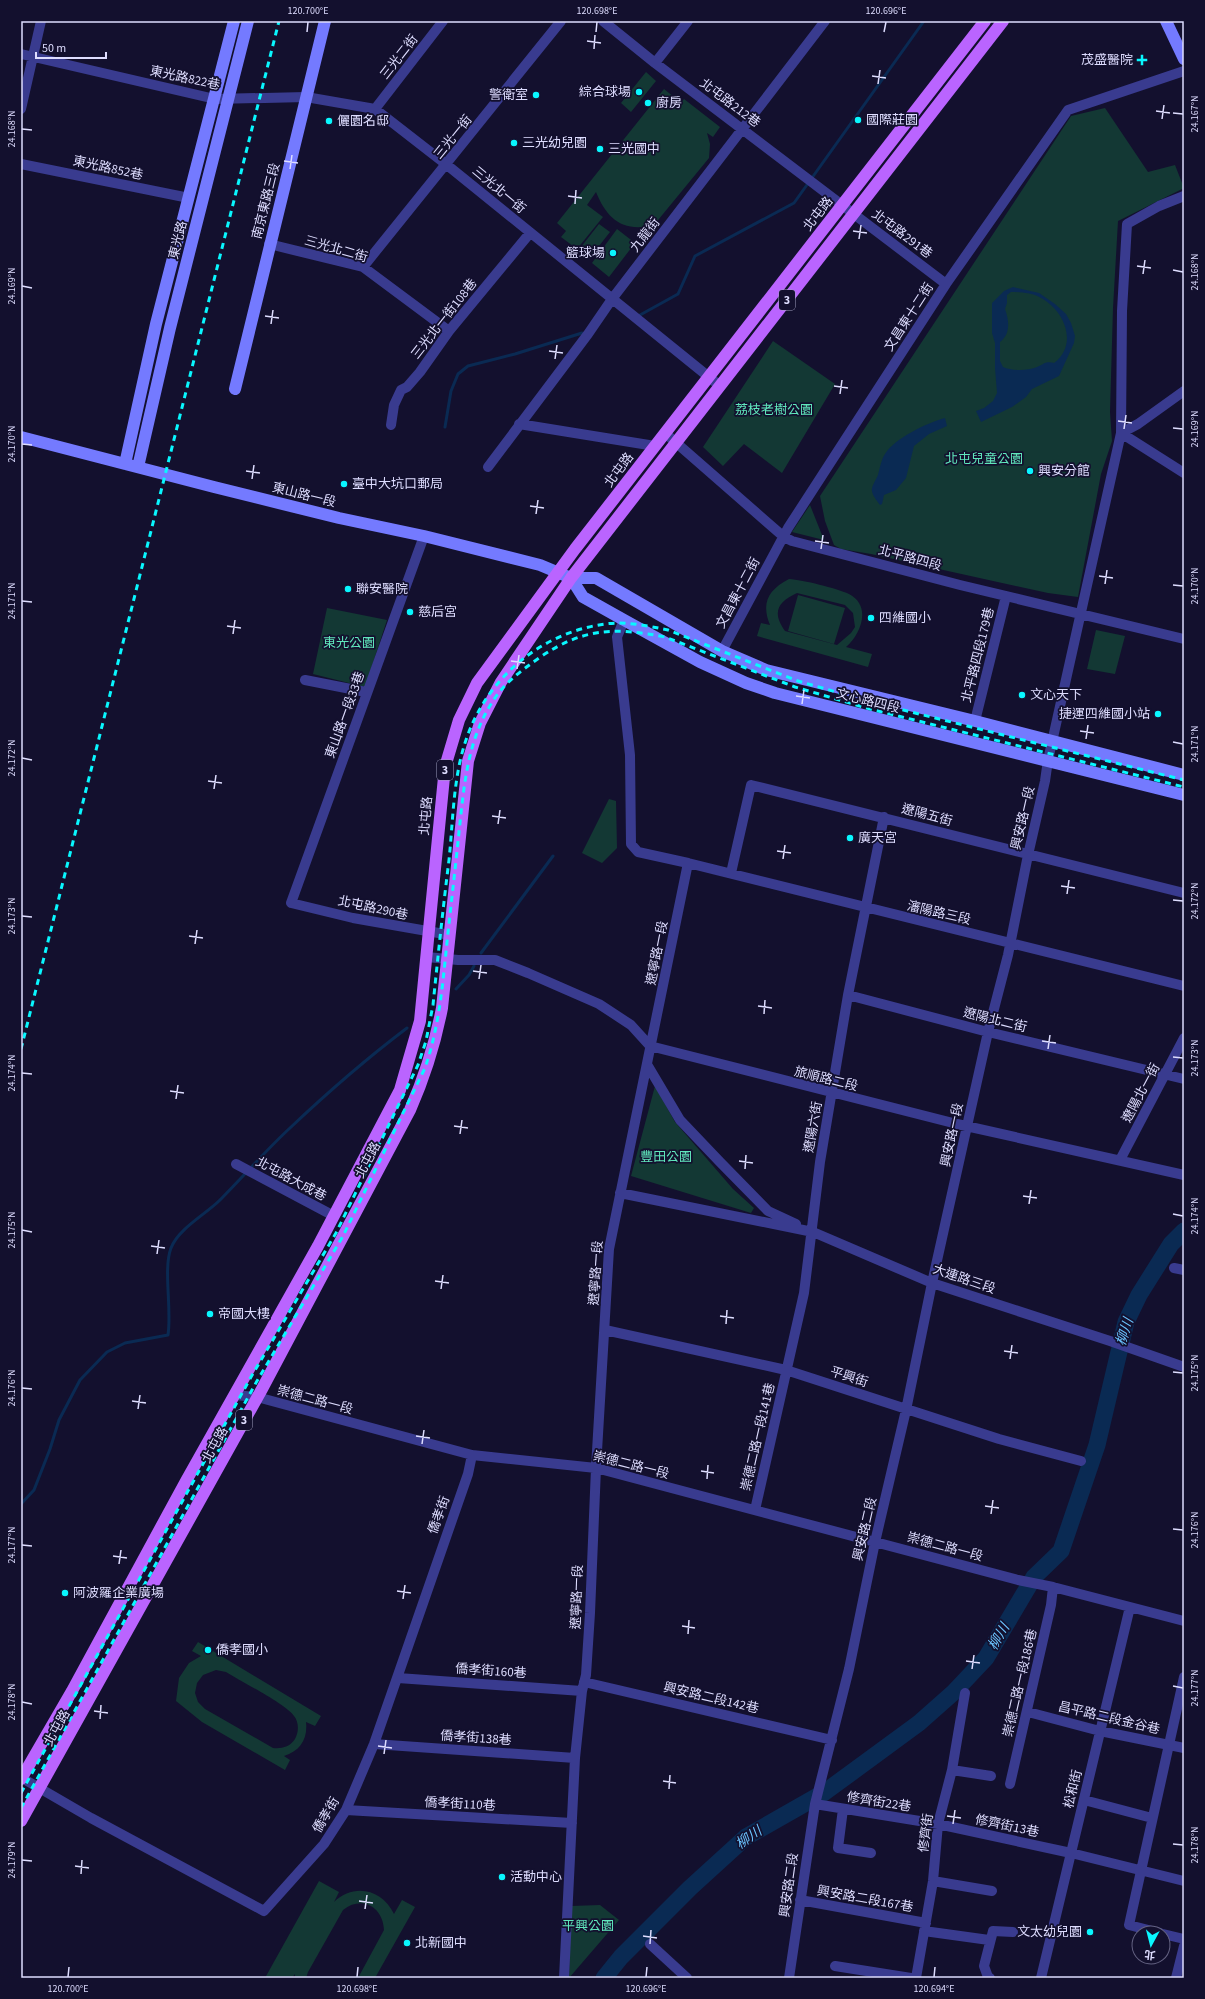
<svg xmlns="http://www.w3.org/2000/svg" width="1205" height="1999" font-family="'Source Sans 3','Noto Sans TC',sans-serif">
<rect width="100%" height="100%" fill="#13102e"/>
<path fill="#133834" fill-rule="evenodd" d="M 646,72 L 656,81 L 631,112 L 621,103 Z
M 664,89 L 674,97 L 669,107 L 677,108 L 684,99 L 720,127 L 713,137 L 707,133 L 710,144 L 709,158 L 654,225 C 623,233 607,219 596,192 L 587,205 L 603,217 L 577,249 L 561,237 L 566,231 L 557,223 Z
M 1105,108 L 1148,172 L 1175,165 L 1184,188 L 1118,221 L 1113,308 L 1110,412 L 1112,441 L 1101,474 L 1078,597 L 1048,593 L 871,554 L 841,549 L 834,545 L 825,521 L 820,496 L 1071,116 Z
M 599,224 L 610,232 L 592,255 L 581,247 Z
M 617,229 L 635,243 L 609,277 L 592,263 Z
M 773,341 L 835,384 L 782,473 L 744,444 L 723,466 L 703,447 Z
M 810,505 L 824,540 L 792,532 Z
M 789,579 C 803,580 836,588 849,594 C 872,606 861,634 846,647 L 872,654 L 868,667 L 757,636 L 761,623 L 770,625 C 761,603 768,590 789,579 ZM 797,593 L 845,605 L 853,613 L 855,627 L 851,633 L 837,645 L 785,631 C 772,613 777,602 797,593 Z
M 798,595 L 845,608 L 834,644 L 788,631 Z
M 327,608 L 387,620 L 365,687 L 313,674 Z
M 1096,630 L 1125,636 L 1115,674 L 1087,669 Z
M 609,799 L 616,801 L 617,848 L 602,863 L 582,853 Z
M 655,1086 L 675,1122 L 733,1189 L 754,1208 L 751,1213 L 631,1176 Z
M 198,1642 L 321,1716 L 315,1726 L 306,1722 C 308,1739 300,1751 284,1756 L 290,1760 L 285,1770 L 202,1722 L 176,1701 L 179,1678 L 189,1663 L 201,1656 L 192,1651 ZM 216,1670 L 226,1672 C 240,1681 286,1704 294,1716 C 299,1722 299,1732 295,1739 C 290,1747 281,1749 273,1748 L 205,1709 L 198,1702 L 195,1693 L 197,1683 L 203,1675 Z
M 319,1881 L 339,1892 L 334,1902 C 354,1883 382,1889 394,1914 L 402,1900 L 415,1907 L 375,1978 L 358,1978 L 384,1930 C 383,1907 362,1895 343,1910 L 308,1972 L 306,1978 L 295,1978 L 295,1974 L 292,1978 L 265,1978 Z
M 600,1905 L 619,1920 L 569,1978 L 571,1906 Z"/>
<path fill="#0a2a53" fill-rule="evenodd" d="M 1013,287 L 1039,293 L 1055,304 L 1066,314 L 1071,323 L 1075,336 L 1074,343 L 1059,376 L 1032,389 L 1026,397 L 1012,407 L 981,422 L 976,411 L 984,408 L 993,401 L 997,393 L 995,368 L 995,343 L 992,333 L 992,303 L 1004,291 ZM 1011,292 C 1020,292 1033,293 1041,298 C 1064,310 1079,344 1054,363 C 1044,361 1045,364 1037,367 C 1028,371 1011,371 1003,367 L 1000,361 L 1000,342 C 1011,334 1009,320 1005,309 L 1007,303 L 1007,295 Z
M 945,418 L 947,426 L 929,434 L 914,446 L 906,478 L 896,490 L 884,495 L 882,504 L 880,505 C 868,489 871,490 878,475 C 880,468 881,460 885,454 C 895,438 927,423 945,418 Z"/>
<g fill="none" stroke-linecap="round" stroke-linejoin="round">
<path stroke="#0a2a53" stroke-width="3" d="M 640,315 L 678,294 L 695,256 L 794,203 L 924,21
M 445,427 L 451,391 L 458,374 L 468,366 L 515,354 L 582,333
M 481,953 L 553,856
M 456,989 L 469,975 L 474,966
M 21,1504 L 34,1490 L 50,1449 L 59,1420 L 80,1380 L 107,1352 L 125,1343 L 168,1335 C 172,1309 163,1269 171,1248 C 178,1229 206,1214 220,1200 C 244,1176 265,1151 290,1128 C 327,1093 366,1059 407,1028"/>
<path stroke="#0a2a53" stroke-width="17" d="M 604,1978 L 621,1957 L 690,1888 L 746,1837 L 825,1792 L 919,1723 L 954,1692 L 986,1658 L 1034,1577 L 1061,1551 L 1097,1445 L 1126,1322 L 1139,1295 L 1171,1244 L 1184,1231"/>
<path stroke="#393b8f" stroke-width="10" d="M 603,21 L 655,63 L 946,284
M 21,54 L 215,99 L 306,97 L 375,109 L 447,165 L 720,386
M 655,63 L 688,21
M 21,109 L 41,21
M 375,109 L 443,21
M 21,164 L 189,198
M 1184,196 L 1159,206 L 1127,224 L 1122,311 L 1121,433 L 1184,473
M 269,244 L 363,267 L 449,331
M 363,267 L 561,21
M 519,424 L 655,446
M 391,425 L 394,405 L 401,390 L 407,387 L 420,372 L 449,331 L 530,233
M 665,433 L 784,537 L 792,541 L 960,585 L 1184,639
M 488,467 L 588,334 L 612,299 L 825,21
M 424,536 L 291,903 L 353,918 L 450,935
M 722,651 L 788,528 L 946,284 L 1068,110 L 1184,71
M 305,680 L 366,692
M 975,721 L 1006,596
M 688,863 L 1184,986
M 731,873 L 751,785 L 1184,893
M 427,957 L 458,960 L 495,960 L 528,973 L 599,1004 L 631,1025 L 650,1046 L 957,1124 L 1184,1175
M 848,995 L 988,1032 L 1184,1079
M 648,1066 L 680,1120 L 720,1162 L 768,1211 L 796,1224
M 1120,1160 L 1184,1038
M 236,1164 L 334,1216
M 620,1193 L 813,1232 L 932,1283 L 1110,1341 L 1184,1367
M 1174,1268 L 1184,1270
M 605,1330 L 786,1370 L 999,1439 L 1081,1461
M 235,1395 L 257,1397 L 472,1455 L 596,1468 L 1018,1580 L 1053,1587 L 1184,1621
M 755,1510 L 804,1293 L 820,1162 L 848,995 L 884,817
M 398,1678 L 582,1691
M 584,1682 L 832,1740
M 1028,1712 L 1100,1731 L 1184,1748
M 374,1744 L 575,1758
M 952,1770 L 991,1776
M 22,1778 L 91,1818 L 264,1911 L 324,1844 L 346,1810 L 374,1744 L 468,1474 L 472,1455
M 1010,1784 L 1051,1605 L 1053,1587
M 1084,1800 L 1152,1818
M 815,1804 L 938,1824 L 1071,1853 L 1184,1881
M 843,1809 L 838,1848 L 871,1853
M 346,1810 L 572,1823
M 933,1881 L 992,1891
M 800,1900 L 926,1923
M 924,1931 L 989,1940
M 1160,1933 L 1129,1925 L 1184,1677
M 1163,1934 L 1184,1939
M 650,1944 L 687,1978
M 835,1966 L 911,1978
M 564,1978 L 575,1758 L 582,1691 L 586,1675 L 590,1613 L 596,1468 L 609,1249 L 688,863 L 638,852 L 631,844 L 630,755 L 617,637 L 624,620
M 789,1978 L 815,1804 L 849,1669 L 875,1542 L 906,1410 L 932,1283 L 988,1032 L 1008,955 L 1028,855 L 1045,781 L 1048,760 L 1121,433 L 1138,424 L 1184,391
M 916,1978 L 933,1881 L 938,1824 L 952,1770 L 965,1693
M 990,1978 L 988,1977 L 984,1966 L 993,1931 L 1013,1932
M 1041,1978 L 1130,1607
M 1176,1978 L 1184,1946"/>
<path stroke="#747aff" stroke-width="12" d="M 1166,21 L 1184,59
M 235,389 L 325,21
M 21,437 L 214,487 L 339,518 L 424,536 L 540,565 L 571,578 L 596,578 L 722,651 L 766,670 L 975,721 L 1184,775
M 125,464 L 156,324 L 234,21
M 138,467 L 170,328 L 248,21
M 571,578 L 583,597 L 624,620 L 700,662 L 746,683 L 775,693 L 1184,795"/>
<path stroke="#ba64ff" stroke-width="12" d="M 21,1779 L 72,1691 L 186,1481 L 318,1246 L 400,1090 L 420,1021 L 445,767 L 459,720 L 477,683 L 575,549 L 985,21
M 21,1821 L 262,1389 L 410,1110 C 425,1076 435,1044 442,1008 L 468,761 L 480,723 L 501,682 L 571,578 L 1003,21"/>
<path stroke="#09f7ff" stroke-width="3" stroke-dasharray="6 5" stroke-linecap="butt" d="M 21,1049 L 279,21
M 21,1793 L 251,1377 L 336,1233 L 418,1065 L 426,1041 L 433,1005 C 438,956 443,908 449,860 C 453,822 453,780 465,743 C 485,680 539,633 605,624 C 626,621 648,626 668,630 L 798,681 L 871,702 L 1184,780
M 21,1808 L 257,1381 L 343,1236 L 425,1068 C 438,1030 442,992 446,952 C 450,912 455,872 459,832 C 464,787 467,740 493,701 C 504,683 521,671 539,658 C 582,628 615,627 665,637 L 795,687 L 870,709 L 1184,787"/>
</g>
<path fill="none" stroke="#deddff" stroke-width="1.5" d="M 307,32 L 308,22M 596,32 L 597,22M 884,32 L 886,22M 587,41 L 601,43M 594,49 L 595,35M 872,76 L 886,78M 878,84 L 880,70M 1156,111 L 1170,113M 1173,113 L 1183,114M 1162,119 L 1164,105M 22,129 L 32,130M 284,161 L 298,163M 290,169 L 292,155M 568,196 L 582,198M 575,204 L 576,190M 853,231 L 867,233M 859,239 L 861,225M 1137,266 L 1151,268M 1173,270 L 1183,272M 1143,274 L 1145,260M 22,286 L 32,288M 265,316 L 279,318M 271,324 L 273,310M 549,351 L 563,353M 555,359 L 557,345M 834,386 L 848,388M 840,394 L 842,380M 1118,421 L 1132,423M 1173,428 L 1183,429M 1124,429 L 1126,415M 22,444 L 32,445M 246,471 L 260,473M 252,479 L 254,465M 530,506 L 544,508M 536,514 L 538,500M 815,541 L 829,543M 821,549 L 823,535M 1099,576 L 1113,578M 1105,584 L 1107,570M 1173,585 L 1183,586M 22,601 L 32,602M 227,626 L 241,628M 233,634 L 235,620M 511,661 L 525,663M 517,669 L 519,655M 796,696 L 810,698M 802,704 L 804,690M 1080,731 L 1094,733M 1086,739 L 1088,725M 1173,742 L 1183,744M 22,758 L 32,760M 208,781 L 222,783M 214,789 L 216,775M 492,816 L 506,818M 498,824 L 500,810M 777,851 L 791,853M 783,859 L 785,845M 1061,886 L 1075,888M 1067,894 L 1069,880M 1173,900 L 1183,901M 22,916 L 32,917M 189,936 L 203,938M 195,944 L 197,930M 473,971 L 487,973M 479,979 L 481,965M 758,1006 L 772,1008M 764,1014 L 765,1000M 1042,1041 L 1056,1043M 1048,1049 L 1050,1035M 1173,1057 L 1183,1058M 22,1073 L 32,1074M 170,1091 L 184,1093M 176,1099 L 178,1085M 454,1126 L 468,1128M 460,1134 L 462,1120M 739,1161 L 753,1163M 745,1169 L 746,1155M 1023,1196 L 1037,1198M 1029,1204 L 1031,1190M 1173,1214 L 1183,1216M 22,1230 L 32,1232M 151,1246 L 165,1248M 157,1254 L 159,1240M 435,1281 L 449,1283M 441,1289 L 443,1275M 720,1316 L 734,1318M 726,1324 L 727,1310M 1004,1351 L 1018,1353M 1010,1359 L 1012,1345M 1173,1372 L 1183,1373M 22,1388 L 32,1389M 132,1401 L 146,1403M 138,1409 L 140,1395M 416,1436 L 430,1438M 422,1444 L 424,1430M 701,1471 L 714,1473M 707,1479 L 708,1465M 985,1506 L 999,1508M 991,1514 L 993,1500M 1173,1529 L 1183,1530M 22,1545 L 32,1546M 113,1556 L 127,1558M 119,1564 L 121,1550M 397,1591 L 411,1593M 403,1599 L 405,1585M 682,1626 L 695,1628M 688,1634 L 689,1620M 966,1661 L 980,1663M 972,1669 L 974,1655M 1173,1686 L 1183,1688M 22,1702 L 32,1704M 94,1711 L 108,1713M 100,1719 L 101,1705M 378,1746 L 392,1748M 384,1754 L 386,1740M 663,1781 L 676,1783M 669,1789 L 670,1775M 947,1816 L 961,1818M 953,1824 L 955,1810M 1173,1844 L 1183,1845M 22,1860 L 32,1861M 75,1866 L 89,1868M 81,1874 L 82,1860M 359,1901 L 373,1903M 365,1909 L 367,1895M 643,1936 L 657,1938M 650,1944 L 651,1930M 68,1977 L 69,1967M 357,1977 L 358,1967M 646,1977 L 647,1967M 934,1977 L 935,1967"/>
<g fill="#09f7ff" stroke="#13102e" stroke-width="1.5">
<path d="M1140 54h4v4h4v4h-4v4h-4v-4h-4v-4h4z"/>
<circle cx="639" cy="92" r="4"/>
<circle cx="536" cy="95" r="4"/>
<circle cx="648" cy="103" r="4"/>
<circle cx="858" cy="120" r="4"/>
<circle cx="329" cy="121" r="4"/>
<circle cx="514" cy="143" r="4"/>
<circle cx="600" cy="149" r="4"/>
<circle cx="613" cy="253" r="4"/>
<circle cx="1030" cy="471" r="4"/>
<circle cx="344" cy="484" r="4"/>
<circle cx="348" cy="589" r="4"/>
<circle cx="410" cy="612" r="4"/>
<circle cx="871" cy="618" r="4"/>
<circle cx="1022" cy="695" r="4"/>
<circle cx="1158" cy="714" r="4"/>
<circle cx="850" cy="838" r="4"/>
<circle cx="210" cy="1314" r="4"/>
<circle cx="65" cy="1593" r="4"/>
<circle cx="208" cy="1650" r="4"/>
<circle cx="502" cy="1877" r="4"/>
<circle cx="1090" cy="1932" r="4"/>
<circle cx="407" cy="1943" r="4"/>
</g>
<g text-anchor="middle" dominant-baseline="central" stroke-width="3.5" stroke-linejoin="round" paint-order="stroke">
<g fill="#13102e" stroke="#a1a0c0" stroke-width="1">
<rect x="779" y="290" width="16" height="20" rx="3"/>
<rect x="437" y="760" width="16" height="20" rx="3"/>
<rect x="236" y="1410" width="16" height="20" rx="3"/>
</g>
<g font-size="12" font-weight="bold" fill="#deddff">
<text x="787" y="300">3</text>
<text x="445" y="770">3</text>
<text x="244" y="1420">3</text>
</g>
<g font-size="13" fill="#deddff" stroke="#13102e">
<text transform="translate(399 57) rotate(-52)">三光二街</text>
<text transform="translate(185 78) rotate(12)">東光路822巷</text>
<text transform="translate(730 103) rotate(37)">北屯路212巷</text>
<text transform="translate(453 137) rotate(-51)">三光一街</text>
<text transform="translate(108 168) rotate(12)">東光路852巷</text>
<text transform="translate(499 190) rotate(40)">三光北一街</text>
<text transform="translate(266 201) rotate(-76)">南京東路三段</text>
<text transform="translate(818 214) rotate(-52)">北屯路</text>
<text transform="translate(902 234) rotate(37)">北屯路291巷</text>
<text transform="translate(645 235) rotate(-52)">九龍街</text>
<text transform="translate(178 240) rotate(-76)">東光路</text>
<text transform="translate(336 249) rotate(16)">三光北二街</text>
<text transform="translate(909 317) rotate(-57)">文昌東十二街</text>
<text transform="translate(444 319) rotate(-52)">三光北一街108巷</text>
<text transform="translate(619 470) rotate(-53)">北屯路</text>
<text transform="translate(304 495) rotate(14)">東山路一段</text>
<text transform="translate(910 558) rotate(15)">北平路四段</text>
<text transform="translate(738 593) rotate(-62)">文昌東十二街</text>
<text transform="translate(978 655) rotate(-76)">北平路四段179巷</text>
<text transform="translate(868 701) rotate(14)">文心路四段</text>
<text transform="translate(345 715) rotate(-70)">東山路一段33巷</text>
<text transform="translate(927 815) rotate(15)">遼陽五街</text>
<text transform="translate(426 816) rotate(-85)">北屯路</text>
<text transform="translate(1023 818) rotate(-77)">興安路一段</text>
<text transform="translate(373 908) rotate(12)">北屯路290巷</text>
<text transform="translate(939 913) rotate(13)">瀋陽路三段</text>
<text transform="translate(657 953) rotate(-79)">遼寧路一段</text>
<text transform="translate(995 1020) rotate(14)">遼陽北二街</text>
<text transform="translate(826 1079) rotate(14)">旅順路二段</text>
<text transform="translate(1141 1093) rotate(-62)">遼陽北一街</text>
<text transform="translate(813 1127) rotate(-80)">遼陽六街</text>
<text transform="translate(952 1135) rotate(-78)">興安路一段</text>
<text transform="translate(368 1160) rotate(-62)">北屯路</text>
<text transform="translate(291 1179) rotate(28)">北屯路大成巷</text>
<text transform="translate(596 1273) rotate(-86)">遼寧路一段</text>
<text transform="translate(964 1279) rotate(19)">大連路三段</text>
<text transform="translate(849 1377) rotate(18)">平興街</text>
<text transform="translate(315 1400) rotate(15)">崇德二路一段</text>
<text transform="translate(758 1437) rotate(-77)">崇德二路一段141巷</text>
<text transform="translate(215 1445) rotate(-61)">北屯路</text>
<text transform="translate(631 1465) rotate(14)">崇德二路一段</text>
<text transform="translate(439 1515) rotate(-70)">僑孝街</text>
<text transform="translate(865 1529) rotate(-77)">興安路二段</text>
<text transform="translate(945 1547) rotate(15)">崇德二路一段</text>
<text transform="translate(577 1597) rotate(-88)">遼寧路一段</text>
<text transform="translate(491 1671) rotate(4)">僑孝街160巷</text>
<text transform="translate(1020 1683) rotate(-77)">崇德二路一段186巷</text>
<text transform="translate(711 1698) rotate(13)">興安路二段142巷</text>
<text transform="translate(1109 1718) rotate(13)">昌平路二段金谷巷</text>
<text transform="translate(57 1728) rotate(-61)">北屯路</text>
<text transform="translate(476 1738) rotate(4)">僑孝街138巷</text>
<text transform="translate(1073 1789) rotate(-76)">松和街</text>
<text transform="translate(879 1802) rotate(9)">修齊街22巷</text>
<text transform="translate(460 1804) rotate(3)">僑孝街110巷</text>
<text transform="translate(326 1815) rotate(-59)">僑孝街</text>
<text transform="translate(1007 1826) rotate(12)">修齊街13巷</text>
<text transform="translate(926 1833) rotate(-82)">修齊街</text>
<text transform="translate(789 1885) rotate(-82)">興安路二段</text>
<text transform="translate(865 1899) rotate(10)">興安路二段167巷</text>
</g>
<g font-size="13" fill="#deddff" stroke="#13102e" text-anchor="start">
<text x="1133" y="60" text-anchor="end">茂盛醫院</text>
<text x="631" y="92" text-anchor="end">綜合球場</text>
<text x="528" y="95" text-anchor="end">警衛室</text>
<text x="656" y="103">廚房</text>
<text x="866" y="120">國際莊園</text>
<text x="337" y="121">儷園名邸</text>
<text x="522" y="143">三光幼兒園</text>
<text x="608" y="149">三光國中</text>
<text x="605" y="253" text-anchor="end">籃球場</text>
<text x="1038" y="471">興安分館</text>
<text x="352" y="484">臺中大坑口郵局</text>
<text x="356" y="589">聯安醫院</text>
<text x="418" y="612">慈后宮</text>
<text x="879" y="618">四維國小</text>
<text x="1030" y="695">文心天下</text>
<text x="1150" y="714" text-anchor="end">捷運四維國小站</text>
<text x="858" y="838">廣天宮</text>
<text x="218" y="1314">帝國大樓</text>
<text x="73" y="1593">阿波羅企業廣場</text>
<text x="216" y="1650">僑孝國小</text>
<text x="510" y="1877">活動中心</text>
<text x="1082" y="1932" text-anchor="end">文太幼兒園</text>
<text x="415" y="1943">北新國中</text>
</g>
<g font-size="13" fill="#60e7bc" stroke="#13102e">
<text x="774" y="410">荔枝老樹公園</text>
<text x="984" y="459">北屯兒童公園</text>
<text x="349" y="643">東光公園</text>
<text x="666" y="1157">豐田公園</text>
<text x="588" y="1926">平興公園</text>
</g>
<g font-size="14" font-style="italic" fill="#6bc4ff" stroke="#13102e">
<text transform="translate(1125 1332) rotate(-72)">柳川</text>
<text transform="translate(999 1637) rotate(-60)">柳川</text>
<text transform="translate(749 1838) rotate(-35)">柳川</text>
</g>
</g>
<rect width="1205" height="1999" fill="none" stroke="#13102e" stroke-width="44"/>
<g transform="translate(1151 1945) rotate(187)"><circle r="19" fill="#13102e" stroke="#646282"/>
<path d="M0-3L7 15L0 10L-7 15Z" fill="#09f7ff"/>
<text y="-6" font-size="11" font-weight="bold" text-anchor="middle" fill="#deddff">北</text>
</g>
<path d="M36 52v6h70v-6" fill="none" stroke="#deddff" stroke-width="2"/>
<text x="42" y="52" font-size="12" fill="#deddff" stroke="#13102e" stroke-width="3" paint-order="stroke">50 m</text>
<rect x="22" y="22" width="1161" height="1955" fill="none" stroke="#deddff" stroke-width="1.5"/>
<g font-size="10" text-anchor="middle" fill="#deddff">
<text x="308" y="14">120.700°E</text>
<text x="597" y="14">120.698°E</text>
<text x="886" y="14">120.696°E</text>
<text transform="translate(1194 114) rotate(-90)" y="4">24.167°N</text>
<text transform="translate(11 129) rotate(-90)" y="4">24.168°N</text>
<text transform="translate(1194 272) rotate(-90)" y="4">24.168°N</text>
<text transform="translate(11 286) rotate(-90)" y="4">24.169°N</text>
<text transform="translate(1194 429) rotate(-90)" y="4">24.169°N</text>
<text transform="translate(11 444) rotate(-90)" y="4">24.170°N</text>
<text transform="translate(1194 586) rotate(-90)" y="4">24.170°N</text>
<text transform="translate(11 601) rotate(-90)" y="4">24.171°N</text>
<text transform="translate(1194 744) rotate(-90)" y="4">24.171°N</text>
<text transform="translate(11 758) rotate(-90)" y="4">24.172°N</text>
<text transform="translate(1194 901) rotate(-90)" y="4">24.172°N</text>
<text transform="translate(11 916) rotate(-90)" y="4">24.173°N</text>
<text transform="translate(1194 1058) rotate(-90)" y="4">24.173°N</text>
<text transform="translate(11 1073) rotate(-90)" y="4">24.174°N</text>
<text transform="translate(1194 1216) rotate(-90)" y="4">24.174°N</text>
<text transform="translate(11 1230) rotate(-90)" y="4">24.175°N</text>
<text transform="translate(1194 1373) rotate(-90)" y="4">24.175°N</text>
<text transform="translate(11 1388) rotate(-90)" y="4">24.176°N</text>
<text transform="translate(1194 1530) rotate(-90)" y="4">24.176°N</text>
<text transform="translate(11 1545) rotate(-90)" y="4">24.177°N</text>
<text transform="translate(1194 1688) rotate(-90)" y="4">24.177°N</text>
<text transform="translate(11 1702) rotate(-90)" y="4">24.178°N</text>
<text transform="translate(1194 1845) rotate(-90)" y="4">24.178°N</text>
<text transform="translate(11 1860) rotate(-90)" y="4">24.179°N</text>
<text x="68" y="1992">120.700°E</text>
<text x="357" y="1992">120.698°E</text>
<text x="646" y="1992">120.696°E</text>
<text x="934" y="1992">120.694°E</text>
</g>
</svg>
